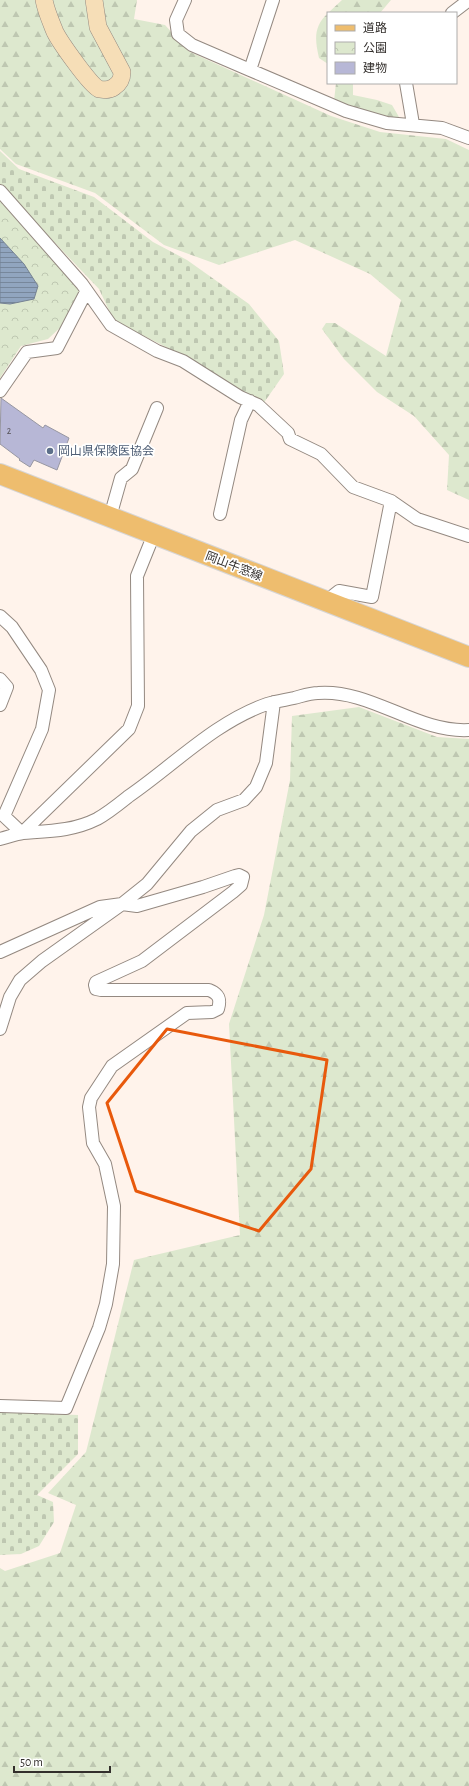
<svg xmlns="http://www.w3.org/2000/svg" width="469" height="1786" font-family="'Alegreya Sans','Noto Sans JP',sans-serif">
<defs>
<pattern id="forest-firs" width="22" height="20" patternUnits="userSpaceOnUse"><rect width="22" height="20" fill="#dde8ce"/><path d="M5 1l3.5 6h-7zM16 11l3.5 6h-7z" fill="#bec7b1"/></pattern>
<pattern id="cemetery-stones" width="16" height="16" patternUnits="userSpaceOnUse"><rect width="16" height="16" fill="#dde8ce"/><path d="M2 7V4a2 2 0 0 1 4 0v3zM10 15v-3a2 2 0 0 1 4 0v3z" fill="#bec7b1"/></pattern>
<pattern id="park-crowns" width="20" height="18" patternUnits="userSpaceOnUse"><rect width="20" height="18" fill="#dde8ce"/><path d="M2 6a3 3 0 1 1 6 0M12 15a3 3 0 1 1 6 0" fill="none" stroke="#bec7b1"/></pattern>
<pattern id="water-rules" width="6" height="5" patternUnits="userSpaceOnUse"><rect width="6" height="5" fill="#91a5bf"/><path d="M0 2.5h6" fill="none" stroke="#77879b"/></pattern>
</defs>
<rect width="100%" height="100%" fill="#fff3eb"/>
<path fill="url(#forest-firs)" d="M 0,0 L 137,0 L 134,19 L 165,25 L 190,52 L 331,116 L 380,132 L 446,139 L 469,150 L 469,500 L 447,490 L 449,455 L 414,416 L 377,392 L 344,359 L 322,329 L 326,323 L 335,323 L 386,356 L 401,300 L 370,274 L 295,240 L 219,265 L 164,245 L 95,193 L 16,164 L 0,149 Z
M 342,0 L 391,0 L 380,13 L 328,13 Z
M 328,13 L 328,64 L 319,58 C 315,40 313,27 328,13 Z
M 336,83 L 353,83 L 353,95 L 377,100 L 392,105 L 399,117 L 387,117 L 334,101 Z
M 359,707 L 437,737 L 469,739 L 469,1786 L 0,1786 L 0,1568 L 5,1571 L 60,1553 L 76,1505 L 48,1493 L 86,1452 L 134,1260 L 240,1235 L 229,1024 L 264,915 L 290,780 L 292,716 Z"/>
<path fill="url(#cemetery-stones)" d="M 0,151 L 19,169 L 94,197 L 153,242 L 187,260 L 249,304 L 279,341 L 284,374 L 263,404 L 190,359 L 114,321 L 99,289 L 16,202 L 0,184 Z
M 0,1412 L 78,1415 L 78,1454 L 37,1495 L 53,1502 L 54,1522 L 39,1546 L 21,1554 L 0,1555 Z"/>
<path fill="url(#park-crowns)" d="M 0,197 L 79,290 L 78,303 L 65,323 L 48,339 L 21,346 L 0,378 Z"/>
<path fill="url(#water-rules)" stroke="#758293" d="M 0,238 L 24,264 L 38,286 L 34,299 L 10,304 L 0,303 Z"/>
<path fill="#b7b7d6" stroke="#9797a2" d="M 1,398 L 43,428 L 45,425 L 69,438 L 57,470 L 34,460 L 30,467 L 19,460 L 20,459 L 0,444 Z"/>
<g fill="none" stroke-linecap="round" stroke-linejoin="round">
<defs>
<path id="street" d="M 185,0 L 176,20 L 178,34 L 192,45 L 250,70
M 273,0 L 250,70 L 346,111 L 387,123 L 442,128 L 469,138
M 452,13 L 469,0
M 406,83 L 413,124
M 0,191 L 82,284 L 111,325 L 157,351 L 183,361 L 240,397 L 258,405 L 288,433 L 290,439 L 321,454 L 353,487 L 391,501 L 372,597 L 339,591 L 325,602
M 0,391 L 27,352 L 57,348 L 86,292
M 391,501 L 417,519 L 469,536
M 220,514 L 241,420 L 250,401
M 110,517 L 121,478 L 132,469 L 157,408
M 0,616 L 12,627 L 41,670 L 49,690 L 42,729 L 4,816 L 22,833
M 0,679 L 7,687 L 0,705
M 22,833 L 129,729 L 138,706 L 137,576 L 154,534
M 0,839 C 8,837 16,834 23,833 C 50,831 73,831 97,819 C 108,813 119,804 129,796 C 174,765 215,722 267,704 C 276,701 285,700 294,698 C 302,696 310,693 318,693 C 372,689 416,733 469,730
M 0,952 L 100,907 L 122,904 L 137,906 L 203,887 L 235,876 L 239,875 L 243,877 L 241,885 L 233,892 L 142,961 L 96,982 L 95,985 L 96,989 L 101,990 L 209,990 C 219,994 221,999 218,1009 L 212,1012 L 187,1013 L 112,1066 L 91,1098 L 89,1107 L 93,1143 L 105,1164 L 114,1206 L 113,1264 L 106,1304 L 99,1328 L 66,1408 L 0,1406
M 0,1029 L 10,997 L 20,980 L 42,961 L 122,904 L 147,884 L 191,831 L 217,810 L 244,800 L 256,787 L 266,763 L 274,702"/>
<path id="secondary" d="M 44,0 C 46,11 51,22 55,32 C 60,42 90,85 99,89 C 104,90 110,90 114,87 C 120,83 122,79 122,72 L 98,27 L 94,0"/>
<path id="primary" d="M 0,474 L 469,657"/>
</defs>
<use href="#street" stroke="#948981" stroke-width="14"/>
<use href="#secondary" stroke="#948981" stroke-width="18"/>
<use href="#primary" stroke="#d6d5d5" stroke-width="22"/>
<use href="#street" stroke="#fff" stroke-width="12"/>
<use href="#secondary" stroke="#f6deb7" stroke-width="17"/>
<use href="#primary" stroke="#eebd6e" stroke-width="20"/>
</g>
<path fill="none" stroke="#e8590c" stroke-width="3" stroke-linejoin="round" d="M 167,1029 L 327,1060 L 311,1169 L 259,1231 L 136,1191 L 107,1103 Z"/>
<circle fill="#5c6f8a" stroke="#fff" stroke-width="1.5" cx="50" cy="451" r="4"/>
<g text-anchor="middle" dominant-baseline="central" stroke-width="3.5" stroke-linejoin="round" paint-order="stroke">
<g font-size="10" fill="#545156">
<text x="9" y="431">2</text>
</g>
<g font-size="12" fill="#4e5e75" stroke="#fff" text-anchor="start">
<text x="58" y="451">岡山県保険医協会</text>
</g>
<g font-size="12" fill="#332f2c" stroke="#fff">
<text transform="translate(234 566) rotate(21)">岡山牛窓線</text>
</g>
</g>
<rect x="327" y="12" width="130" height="72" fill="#ffffff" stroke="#adacab"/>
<rect x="335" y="25" width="20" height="6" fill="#eebd6e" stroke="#adacab"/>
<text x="363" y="32" font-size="12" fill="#332f2c">道路</text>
<rect x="335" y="42" width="20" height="12" fill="url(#park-crowns)" stroke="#adacab"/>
<text x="363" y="52" font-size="12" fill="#332f2c">公園</text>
<rect x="335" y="62" width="20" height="12" fill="#b7b7d6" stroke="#adacab"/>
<text x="363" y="72" font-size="12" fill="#332f2c">建物</text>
<path d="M14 1766v6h96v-6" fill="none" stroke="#332f2c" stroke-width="2"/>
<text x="20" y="1766" font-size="12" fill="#332f2c" stroke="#ffffff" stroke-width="3" paint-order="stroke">50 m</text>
</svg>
